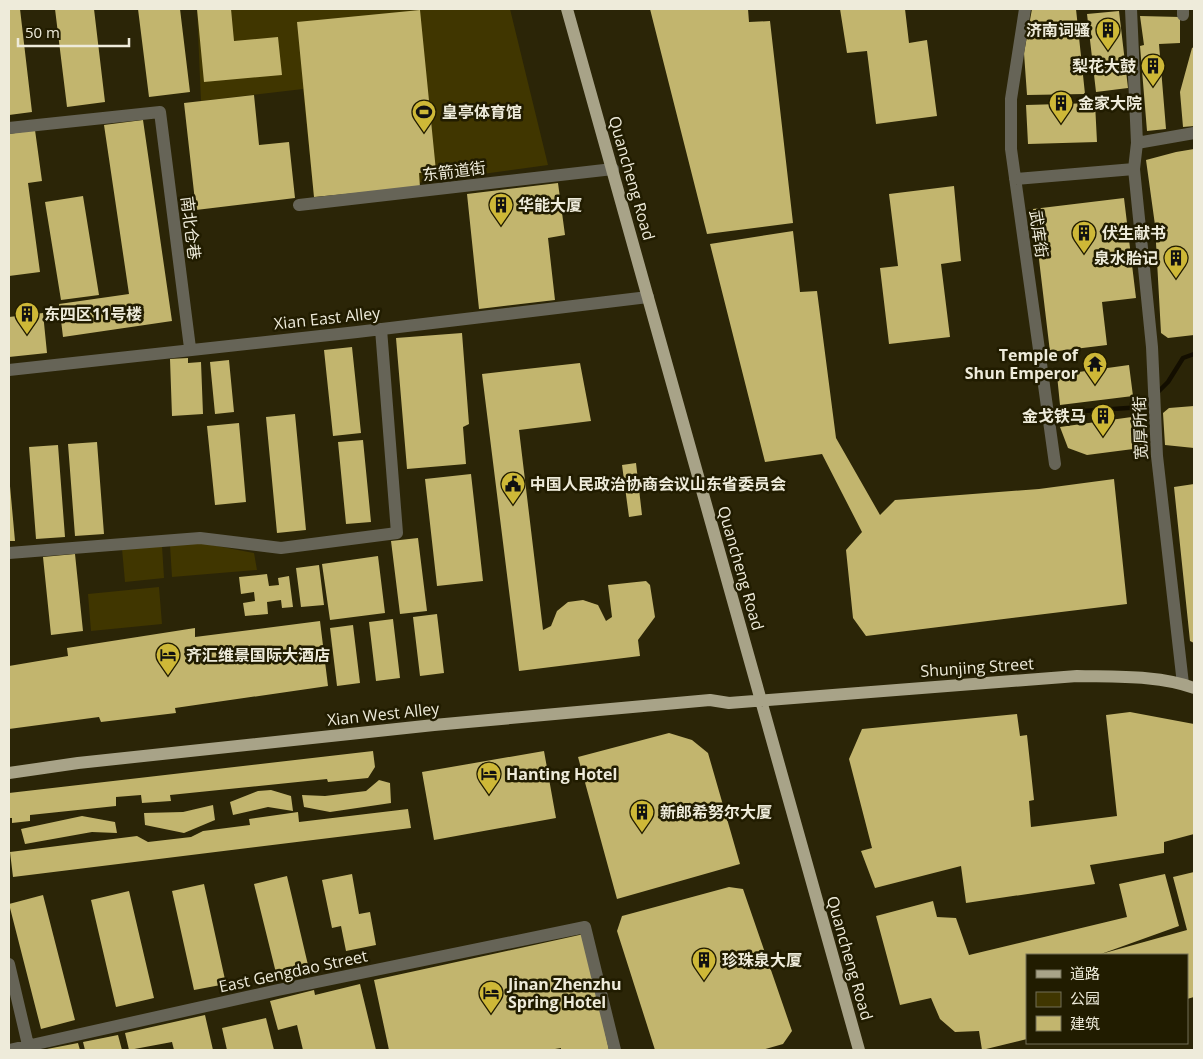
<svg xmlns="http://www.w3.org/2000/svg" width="1203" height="1059" font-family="'Open Sans','Noto Sans SC',sans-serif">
<rect width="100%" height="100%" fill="#2b2507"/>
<path fill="#403600" d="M 197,9 L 510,9 L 548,165 L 314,197 L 303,89 L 201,101 Z
M 201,543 L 254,553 L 257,570 L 172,577 L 170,545 Z
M 162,546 L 164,578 L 125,582 L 122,549 Z
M 159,587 L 162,624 L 91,631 L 88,594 Z"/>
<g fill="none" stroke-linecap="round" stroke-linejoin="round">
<path stroke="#130e00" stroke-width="4.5" d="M 1157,393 L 1168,382 L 1183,358 L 1194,354
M 1055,413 L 1142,407 L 1151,398"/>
</g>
<path fill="#c2b56e" d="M 9,9 L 20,9 L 32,112 L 9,115 Z
M 55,9 L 94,9 L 105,102 L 67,107 Z
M 138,9 L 180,9 L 190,92 L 149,97 Z
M 197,9 L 231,9 L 234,41 L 278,37 L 282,75 L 204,82 Z
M 650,9 L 748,9 L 749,22 L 770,21 L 793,223 L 707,234 Z
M 840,9 L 905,9 L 909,43 L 927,40 L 937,116 L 876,124 L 867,51 L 847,53 Z
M 1032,9 L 1076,9 L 1085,94 L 1027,95 L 1024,53 Z
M 420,10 L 436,171 L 419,173 L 420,187 L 314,197 L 297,22 Z
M 1119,11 L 1128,88 L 1096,92 L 1087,14 Z
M 1140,16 L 1180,17 L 1180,43 L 1159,44 L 1166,129 L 1147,131 L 1140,46 L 1144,45 Z
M 1194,47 L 1194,126 L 1183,127 L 1180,92 L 1192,48 Z
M 254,95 L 259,145 L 289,142 L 295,198 L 196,210 L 184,103 Z
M 1095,103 L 1097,142 L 1028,144 L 1026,105 Z
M 143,120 L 172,321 L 63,337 L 59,304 L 129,294 L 104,125 Z
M 35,130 L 42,181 L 28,183 L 40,272 L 9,276 L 9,134 Z
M 1194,149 L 1194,335 L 1168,338 L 1161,333 L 1155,225 L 1146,160 L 1176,152 Z
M 558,183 L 565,235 L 548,238 L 555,300 L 479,309 L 467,194 Z
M 954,186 L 961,261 L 941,264 L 950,337 L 889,344 L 880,268 L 898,266 L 889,194 Z
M 83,196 L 99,295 L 61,300 L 45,202 Z
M 1124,198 L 1136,298 L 1102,302 L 1107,345 L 1050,352 L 1033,209 Z
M 793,231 L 800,292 L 817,291 L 836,438 L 880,515 L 895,500 L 1039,489 L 1114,479 L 1127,604 L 866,636 L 853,618 L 846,550 L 862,532 L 822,454 L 765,462 L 710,244 Z
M 43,313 L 47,353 L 9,357 L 9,317 Z
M 462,333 L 469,424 L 463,427 L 466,464 L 407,469 L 396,338 Z
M 352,347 L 361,433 L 333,436 L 324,350 Z
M 188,358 L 188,363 L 201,362 L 203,414 L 172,416 L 170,359 Z
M 229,360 L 234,412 L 215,414 L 210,362 Z
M 580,363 L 591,421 L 519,430 L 543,630 L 551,626 L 557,611 L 568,602 L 583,600 L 598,605 L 606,621 L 612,617 L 608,585 L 646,581 L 650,585 L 655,617 L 638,640 L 640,656 L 519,671 L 482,374 Z
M 1129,365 L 1133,396 L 1060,405 L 1057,375 Z
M 1194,406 L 1194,448 L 1165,445 L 1163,413 L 1169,408 Z
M 295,414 L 306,530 L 277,533 L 266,417 Z
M 1146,415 L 1141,448 L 1087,455 L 1068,448 L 1060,427 Z
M 239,423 L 246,502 L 215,505 L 207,426 Z
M 363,440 L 371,522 L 346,524 L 338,442 Z
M 97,442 L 104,534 L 75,536 L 68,444 Z
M 58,445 L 65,537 L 36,539 L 29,447 Z
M 636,463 L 642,515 L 629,517 L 622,465 Z
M 471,474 L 483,581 L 437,586 L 425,479 Z
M 9,475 L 15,541 L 9,541 Z
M 1194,484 L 1193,538 L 1194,643 L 1190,641 L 1174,487 Z
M 418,538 L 427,611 L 400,614 L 391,541 Z
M 75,554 L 83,631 L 51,635 L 43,557 Z
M 378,556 L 385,613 L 330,620 L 322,564 Z
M 319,565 L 324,605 L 301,607 L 296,568 Z
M 267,574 L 269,586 L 279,585 L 278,578 L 289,576 L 293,607 L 282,608 L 281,600 L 267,602 L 268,614 L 245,616 L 243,603 L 255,601 L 254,592 L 241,594 L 239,577 Z
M 437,614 L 444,673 L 420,676 L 413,617 Z
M 393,619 L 400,678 L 376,681 L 369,622 Z
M 320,621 L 328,686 L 175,708 L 176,713 L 101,722 L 99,717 L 9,729 L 9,666 L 68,656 L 67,648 L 195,628 L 195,637 Z
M 353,625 L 360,683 L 337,686 L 330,628 Z
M 1130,712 L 1194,724 L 1194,834 L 1164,842 L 1164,853 L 1090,865 L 1095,884 L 966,903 L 961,866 L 875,888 L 861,851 L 872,848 L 849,759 L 862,729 L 1017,714 L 1020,736 L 1027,735 L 1034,800 L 1029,801 L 1031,827 L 1117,816 L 1106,715 Z
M 669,733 L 692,740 L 708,753 L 740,864 L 617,899 L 578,757 Z
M 373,751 L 375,767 L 368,778 L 328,782 L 327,779 L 170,795 L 171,801 L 142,803 L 141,795 L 116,797 L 116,806 L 30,815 L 30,821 L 12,823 L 12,818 L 9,818 L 9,793 Z
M 544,751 L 556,818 L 434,840 L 422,772 Z
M 379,780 L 390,783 L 391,803 L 330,812 L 304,807 L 302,795 L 325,796 L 366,791 Z
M 271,790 L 291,796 L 293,811 L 268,807 L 233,815 L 230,802 L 258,791 Z
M 213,805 L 215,820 L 184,833 L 145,825 L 144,813 L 183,812 Z
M 408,809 L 411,828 L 13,877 L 10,852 L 137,836 L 148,842 L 191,837 L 203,831 L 250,825 L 249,819 L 298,812 L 299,822 Z
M 82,816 L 115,822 L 117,833 L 92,832 L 25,844 L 21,829 Z
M 1194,872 L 1194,997 L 1187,999 L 1187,955 L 1027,955 L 1027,1039 L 982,1050 L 979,1031 L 955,1032 L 940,1019 L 931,998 L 900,1005 L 876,916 L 933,901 L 937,917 L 956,918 L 969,955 L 1127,917 L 1119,884 L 1165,874 L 1179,926 L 1101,954 L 1187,930 L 1173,877 Z
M 352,874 L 359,914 L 370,912 L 376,945 L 346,951 L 341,926 L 332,928 L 322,880 Z
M 287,876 L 308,965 L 276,973 L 254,884 Z
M 204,884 L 226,984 L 194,990 L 172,891 Z
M 729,887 L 743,889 L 792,1031 L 783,1044 L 762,1050 L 655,1050 L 617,931 L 622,916 Z
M 129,891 L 154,998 L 116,1007 L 91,900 Z
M 43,895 L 75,1020 L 41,1029 L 9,904 Z
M 584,934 L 609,1050 L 561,1050 L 561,1048 L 549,1050 L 389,1050 L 374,980 Z
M 360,984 L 376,1050 L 303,1050 L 297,1025 L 278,1030 L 270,1001 L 314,990 L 315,995 Z
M 205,1015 L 213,1050 L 174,1050 L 172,1042 L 129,1050 L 125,1033 Z
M 266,1018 L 274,1050 L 227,1050 L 222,1028 Z
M 118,1035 L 122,1050 L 85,1050 L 83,1042 Z
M 78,1043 L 80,1050 L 47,1050 L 47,1049 Z"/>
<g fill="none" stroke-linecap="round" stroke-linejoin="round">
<path stroke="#666457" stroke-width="12" d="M 1025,9 L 1011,99 L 1011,149 L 1055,464
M 1131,9 L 1137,143
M 1183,9 L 1183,15
M 9,128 L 160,112 L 190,348
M 1015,179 L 1134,169
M 299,205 L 613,169
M 9,370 L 357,332 L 648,297
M 9,553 L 200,538 L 281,548 L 397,533 L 381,329
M 1183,684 L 1157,456 L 1152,347 L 1134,169 L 1137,143 L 1194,133
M 9,964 L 28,1045
M 9,1050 L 278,990 L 585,927 L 615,1050"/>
<path stroke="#a8a388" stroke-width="12" d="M 567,9 L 859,1050
M 9,773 L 78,763 L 434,725 L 710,700 L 729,703 L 1077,676 C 1114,677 1159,675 1194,688"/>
</g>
<defs>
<symbol id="building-pin" viewBox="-11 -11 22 30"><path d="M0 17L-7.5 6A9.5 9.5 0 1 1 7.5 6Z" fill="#ceb837" stroke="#211c00"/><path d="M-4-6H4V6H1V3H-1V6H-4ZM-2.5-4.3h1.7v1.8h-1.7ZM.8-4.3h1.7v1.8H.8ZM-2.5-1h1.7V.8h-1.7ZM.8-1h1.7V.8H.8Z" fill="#111"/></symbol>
<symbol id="stadium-pin" viewBox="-11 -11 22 30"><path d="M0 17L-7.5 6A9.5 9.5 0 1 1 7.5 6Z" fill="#ceb837" stroke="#211c00"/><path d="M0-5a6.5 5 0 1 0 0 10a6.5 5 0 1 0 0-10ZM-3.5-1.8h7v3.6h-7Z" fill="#111"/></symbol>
<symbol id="temple-pin" viewBox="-11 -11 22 30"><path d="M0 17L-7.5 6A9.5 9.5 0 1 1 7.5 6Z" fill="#ceb837" stroke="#211c00"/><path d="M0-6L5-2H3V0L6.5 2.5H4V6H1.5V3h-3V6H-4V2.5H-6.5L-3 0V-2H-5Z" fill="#111"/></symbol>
<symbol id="civic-pin" viewBox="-11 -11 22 30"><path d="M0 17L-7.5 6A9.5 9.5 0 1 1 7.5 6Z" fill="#ceb837" stroke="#211c00"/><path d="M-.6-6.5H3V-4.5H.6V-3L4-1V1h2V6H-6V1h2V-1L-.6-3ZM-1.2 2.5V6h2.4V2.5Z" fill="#111"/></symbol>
<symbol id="hotel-pin" viewBox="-11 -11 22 30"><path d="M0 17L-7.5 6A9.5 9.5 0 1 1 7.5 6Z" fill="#ceb837" stroke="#211c00"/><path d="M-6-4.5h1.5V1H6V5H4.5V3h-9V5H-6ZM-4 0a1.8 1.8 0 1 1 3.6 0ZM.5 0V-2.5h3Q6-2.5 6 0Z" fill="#111"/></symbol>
</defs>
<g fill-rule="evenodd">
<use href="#building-pin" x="1094" y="16" width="28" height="38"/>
<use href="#building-pin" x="1139" y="52" width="28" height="38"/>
<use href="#building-pin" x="1047" y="89" width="28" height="38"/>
<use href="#stadium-pin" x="410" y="98" width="28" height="38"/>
<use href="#building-pin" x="487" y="191" width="28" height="38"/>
<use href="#building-pin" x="1070" y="219" width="28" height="38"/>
<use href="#building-pin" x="1162" y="244" width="28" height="38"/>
<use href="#building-pin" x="13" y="300" width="28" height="38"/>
<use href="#temple-pin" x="1081" y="350" width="28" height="38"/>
<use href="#building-pin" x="1089" y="402" width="28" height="38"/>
<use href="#civic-pin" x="499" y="470" width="28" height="38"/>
<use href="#hotel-pin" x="154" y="641" width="28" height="38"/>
<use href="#hotel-pin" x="475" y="760" width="28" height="38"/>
<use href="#building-pin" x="628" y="798" width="28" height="38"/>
<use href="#building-pin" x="690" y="946" width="28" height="38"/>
<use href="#hotel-pin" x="477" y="979" width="28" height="38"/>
</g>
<g text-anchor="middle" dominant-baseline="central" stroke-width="5" stroke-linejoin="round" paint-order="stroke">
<g font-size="16" font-weight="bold" fill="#eeebda" stroke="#211c00" text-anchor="start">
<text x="1090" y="30" text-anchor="end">济南词骚</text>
<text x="1136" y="66" text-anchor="end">梨花大鼓</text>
<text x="1078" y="103">金家大院</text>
<text x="442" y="112">皇亭体育馆</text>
<text x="518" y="205">华能大厦</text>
<text x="1102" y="233">伏生献书</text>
<text x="1158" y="258" text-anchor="end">泉水胎记</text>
<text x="44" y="314">东四区11号楼</text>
<text x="1078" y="355" text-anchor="end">Temple of<tspan x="1078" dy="18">Shun Emperor</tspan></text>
<text x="1086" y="416" text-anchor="end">金戈铁马</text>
<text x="530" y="484">中国人民政治协商会议山东省委员会</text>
<text x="186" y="655">齐汇维景国际大酒店</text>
<text x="506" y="774">Hanting Hotel</text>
<text x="660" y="812">新郎希努尔大厦</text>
<text x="722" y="960">珍珠泉大厦</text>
<text x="508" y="984">Jinan Zhenzhu<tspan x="508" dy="18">Spring Hotel</tspan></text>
</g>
<g font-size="16" fill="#eeebda" stroke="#211c00">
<text transform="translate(454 171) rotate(-7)">东箭道街</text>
<text transform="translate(632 178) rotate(74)">Quancheng Road</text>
<text transform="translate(191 228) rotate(83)">南北仓巷</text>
<text transform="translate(1039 234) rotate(82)">武库街</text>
<text transform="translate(327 318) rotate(-6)">Xian East Alley</text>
<text transform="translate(1140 428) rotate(-92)">宽厚所街</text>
<text transform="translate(741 568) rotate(74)">Quancheng Road</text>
<text transform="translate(977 667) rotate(-4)">Shunjing Street</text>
<text transform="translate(383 714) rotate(-6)">Xian West Alley</text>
<text transform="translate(850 958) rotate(74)">Quancheng Road</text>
<text transform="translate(293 971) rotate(-12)">East Gengdao Street</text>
</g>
</g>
<rect width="1203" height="1059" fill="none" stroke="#eeebda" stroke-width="20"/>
<rect x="1026" y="954" width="162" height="90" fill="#211c00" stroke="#736f57"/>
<rect x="1036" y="970" width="25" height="8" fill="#a8a388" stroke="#736f57"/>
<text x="1070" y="979" font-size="15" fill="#eeebda">道路</text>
<rect x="1036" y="992" width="25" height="15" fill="#403600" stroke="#736f57"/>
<text x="1070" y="1004" font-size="15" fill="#eeebda">公园</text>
<rect x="1036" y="1016" width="25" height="15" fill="#c2b56e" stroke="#736f57"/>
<text x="1070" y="1029" font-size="15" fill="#eeebda">建筑</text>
<path d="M18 38v8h111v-8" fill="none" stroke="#eeebda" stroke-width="2.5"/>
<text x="25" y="38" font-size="15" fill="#eeebda" stroke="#211c00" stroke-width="4" paint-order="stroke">50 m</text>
</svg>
